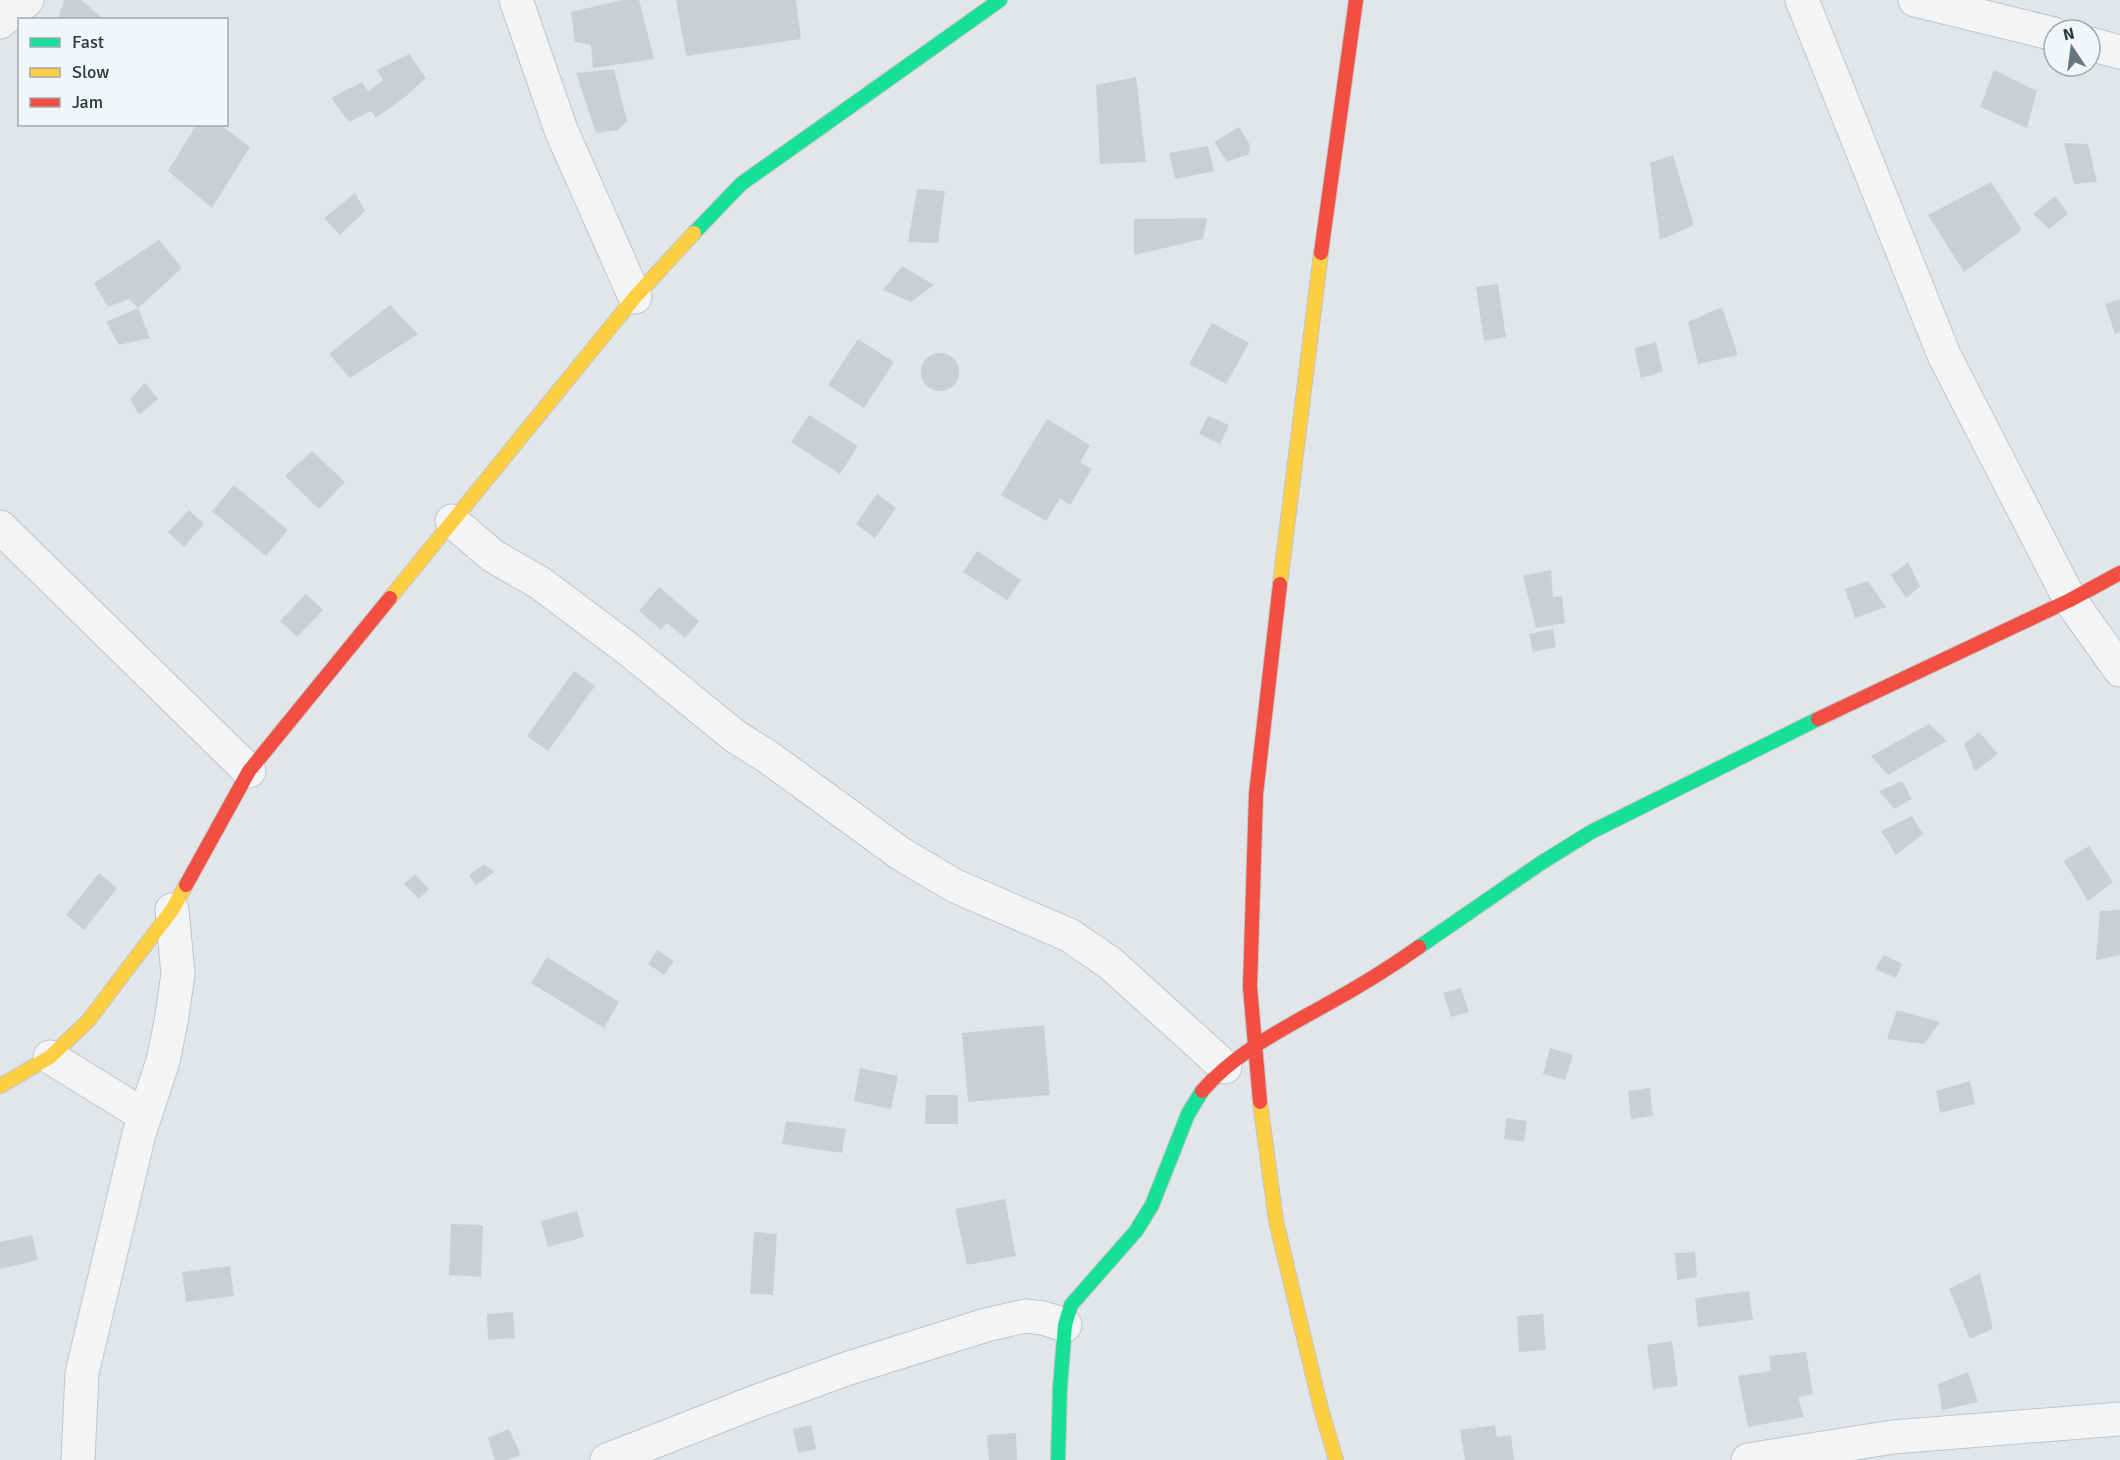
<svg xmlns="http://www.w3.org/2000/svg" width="2120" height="1460" font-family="Signika,sans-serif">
<rect width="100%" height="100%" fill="#e3e6e9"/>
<path fill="#cccfd1" d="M 65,0 L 81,0 L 105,20 L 57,20 Z
M 622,0 L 639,0 L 654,59 L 593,68 L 591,45 L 575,42 L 571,12 Z
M 676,0 L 796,0 L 801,39 L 686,56 Z
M 409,54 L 426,78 L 406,96 L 376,118 L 371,111 L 349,122 L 331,98 L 362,82 L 368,92 L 383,80 L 377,70 Z
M 614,69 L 627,121 L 618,130 L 596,133 L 576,73 Z
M 1994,70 L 2037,91 L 2027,128 L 1980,107 Z
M 1136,77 L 1146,162 L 1100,164 L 1096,85 Z
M 197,124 L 219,124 L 250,147 L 212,208 L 168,171 Z
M 1239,127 L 1250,145 L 1249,154 L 1227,162 L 1214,142 Z
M 2064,143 L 2088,144 L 2097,182 L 2074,184 Z
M 1208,146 L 1214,171 L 1175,179 L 1169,153 Z
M 1673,155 L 1694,225 L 1660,240 L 1650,163 Z
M 1991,182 L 2022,230 L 1964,272 L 1928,215 Z
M 917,189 L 945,191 L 938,243 L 908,242 Z
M 355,193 L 365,211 L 340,235 L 324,218 Z
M 2055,196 L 2068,214 L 2049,229 L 2033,214 Z
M 1207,218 L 1203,239 L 1134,255 L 1134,219 Z
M 159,240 L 182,268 L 138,308 L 129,299 L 108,307 L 94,283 Z
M 902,266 L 934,285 L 911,302 L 883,290 Z
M 1498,284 L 1506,337 L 1484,341 L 1476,287 Z
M 2120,299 L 2120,332 L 2115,334 L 2105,304 Z
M 390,305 L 418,334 L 350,378 L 329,354 Z
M 1722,307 L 1738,355 L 1698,364 L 1688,322 Z
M 138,308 L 150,338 L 119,345 L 106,322 Z
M 1212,323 L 1249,343 L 1226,384 L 1189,364 Z
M 858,339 L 894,362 L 864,408 L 828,385 Z
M 1656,342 L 1663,372 L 1641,378 L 1634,348 Z
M921 372a19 19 0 1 1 38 0a19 19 0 1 1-38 0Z
M 145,383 L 158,399 L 139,415 L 130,399 Z
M 809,415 L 858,446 L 840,474 L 791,442 Z
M 1208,416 L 1229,425 L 1220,444 L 1199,434 Z
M 1047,419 L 1090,445 L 1080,462 L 1092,469 L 1070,505 L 1060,498 L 1046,521 L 1001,495 Z
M 312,451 L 345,482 L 319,509 L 285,476 Z
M 234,485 L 288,530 L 266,556 L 212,511 Z
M 877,494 L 896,508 L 875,538 L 856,524 Z
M 189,510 L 204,524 L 184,547 L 168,532 Z
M 977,551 L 1021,580 L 1007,600 L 963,572 Z
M 1908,562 L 1920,587 L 1906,598 L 1891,575 Z
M 1551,570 L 1553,597 L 1562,596 L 1565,623 L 1536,628 L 1523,576 Z
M 1868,581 L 1886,607 L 1855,618 L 1845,589 Z
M 659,587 L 699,621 L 685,638 L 667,623 L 661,630 L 639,611 Z
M 306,594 L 323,610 L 297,637 L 280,621 Z
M 1553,629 L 1556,647 L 1533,652 L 1529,634 Z
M 574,671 L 595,686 L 548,751 L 527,736 Z
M 1929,724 L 1947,741 L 1888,775 L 1871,756 Z
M 1979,732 L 1998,754 L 1975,771 L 1964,744 Z
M 1902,781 L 1912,799 L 1894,809 L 1879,791 Z
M 1912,816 L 1923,834 L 1896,855 L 1881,831 Z
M 2089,846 L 2113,882 L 2088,901 L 2064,861 Z
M 484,864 L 494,872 L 476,885 L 469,875 Z
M 99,873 L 117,888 L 84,930 L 66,915 Z
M 415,874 L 429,889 L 419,899 L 404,884 Z
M 2120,910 L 2120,955 L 2096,960 L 2100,911 Z
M 657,950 L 674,961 L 664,975 L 648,964 Z
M 1884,955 L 1902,964 L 1896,978 L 1875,969 Z
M 547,957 L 619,1002 L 604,1028 L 531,983 Z
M 1461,988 L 1469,1012 L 1451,1017 L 1443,993 Z
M 1897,1010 L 1940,1022 L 1924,1044 L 1887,1039 Z
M 1044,1025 L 1050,1095 L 968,1102 L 962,1033 Z
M 1550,1048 L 1573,1055 L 1565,1080 L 1543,1074 Z
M 860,1068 L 898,1076 L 891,1109 L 854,1101 Z
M 1970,1081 L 1975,1104 L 1940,1113 L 1936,1091 Z
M 1650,1088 L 1653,1116 L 1631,1119 L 1628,1091 Z
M 926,1095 L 958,1095 L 958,1124 L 925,1124 Z
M 1506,1118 L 1527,1121 L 1524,1142 L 1504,1139 Z
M 786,1121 L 846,1129 L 842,1153 L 782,1144 Z
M 1005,1199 L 1016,1256 L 967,1265 L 955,1209 Z
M 577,1211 L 584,1237 L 548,1247 L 541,1221 Z
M 451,1224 L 483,1225 L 481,1277 L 449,1275 Z
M 754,1232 L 777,1234 L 773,1295 L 750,1294 Z
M 32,1235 L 38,1260 L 0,1269 L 0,1242 Z
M 1695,1252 L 1697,1277 L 1677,1280 L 1675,1253 Z
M 230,1266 L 234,1296 L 186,1302 L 182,1272 Z
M 1980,1273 L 1993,1329 L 1970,1339 L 1949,1289 Z
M 1749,1291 L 1753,1320 L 1698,1327 L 1695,1298 Z
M 513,1312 L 515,1338 L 488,1340 L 487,1314 Z
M 1543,1314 L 1546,1350 L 1519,1352 L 1517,1316 Z
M 1672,1341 L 1678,1386 L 1653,1389 L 1647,1345 Z
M 1806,1352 L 1813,1394 L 1798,1397 L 1804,1417 L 1748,1427 L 1738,1376 L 1771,1371 L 1769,1356 Z
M 1968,1372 L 1978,1402 L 1942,1410 L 1938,1384 Z
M 811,1425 L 816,1449 L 798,1453 L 793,1429 Z
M 1495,1425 L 1497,1437 L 1511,1435 L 1514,1460 L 1465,1460 L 1460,1430 Z
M 509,1429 L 521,1455 L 507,1460 L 495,1460 L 488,1438 Z
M 1016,1433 L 1017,1460 L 989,1460 L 987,1435 Z"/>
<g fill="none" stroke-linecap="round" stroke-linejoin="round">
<defs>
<path id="street" d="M 516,0 L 561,130 L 635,297
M 1802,0 L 1944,355 L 2070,600 L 2120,670
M 1915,0 L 2054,34
M 0,22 L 27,0
M 2090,44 L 2120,52
M 452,521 L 493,556 L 540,583 L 628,649 L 736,737 L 768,757 L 901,854 L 955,886 L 1069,935 L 1110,963 L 1225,1067
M 0,527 L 249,771
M 50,1057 L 145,1116
M 78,1460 L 82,1373 L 139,1134 L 163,1061 L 171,1022 L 178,974 L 172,910
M 607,1460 L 755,1402 L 849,1368 L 986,1325 L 1025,1316 L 1043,1318 L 1065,1325
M 1748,1460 L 1893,1437 L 2120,1419"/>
<path id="fast" d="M 694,233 L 741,184 L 1000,0
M 1419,947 L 1541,863 L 1591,832 L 1818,719
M 1058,1460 L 1060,1388 L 1065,1325 L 1071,1305 L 1136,1231 L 1152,1205 L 1188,1114 L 1202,1091"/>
<path id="slow" d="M 1280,584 L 1321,253
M 390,598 L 635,297 L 694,233
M 0,1086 L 50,1057 L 88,1021 L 172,910 L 186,885
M 1260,1102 L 1276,1221 L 1321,1409 L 1336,1460"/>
<path id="jam" d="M 1321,253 L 1356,0
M 1818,719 L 2070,600 L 2120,573
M 186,885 L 249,771 L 390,598
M 1202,1091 C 1234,1054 1279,1031 1322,1007 C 1355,989 1388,969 1419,947
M 1260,1102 L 1250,987 L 1256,794 L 1280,584"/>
</defs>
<use href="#street" stroke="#c1c4c7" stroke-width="35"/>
<use href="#fast" stroke="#c1c4c7" stroke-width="16"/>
<use href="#slow" stroke="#c1c4c7" stroke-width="16"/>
<use href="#jam" stroke="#c1c4c7" stroke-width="16"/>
<use href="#street" stroke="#f3f4f5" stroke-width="33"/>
<use href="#fast" stroke="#16e098" stroke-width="14"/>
<use href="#slow" stroke="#ffcf43" stroke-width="14"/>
<use href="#jam" stroke="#f24e42" stroke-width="14"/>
</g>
<rect x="18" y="18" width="210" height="108" fill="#f1f6f8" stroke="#a1aab0" stroke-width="1.5"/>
<rect x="30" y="38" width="30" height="9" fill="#16e098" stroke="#a1aab0" stroke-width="1.5"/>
<text x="72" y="48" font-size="18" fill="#283944">Fast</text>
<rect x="30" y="68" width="30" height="9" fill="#ffcf43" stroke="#a1aab0" stroke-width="1.5"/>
<text x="72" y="78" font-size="18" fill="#283944">Slow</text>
<rect x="30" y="98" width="30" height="9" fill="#f24e42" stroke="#a1aab0" stroke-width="1.5"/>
<text x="72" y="108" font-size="18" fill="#283944">Jam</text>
<g transform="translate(2072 48) rotate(347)"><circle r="28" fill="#f1f6f8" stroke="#a1aab0" stroke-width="1.5"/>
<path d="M0-4.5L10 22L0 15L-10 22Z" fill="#69767e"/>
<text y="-9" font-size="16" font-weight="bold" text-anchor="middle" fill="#283944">N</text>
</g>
</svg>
